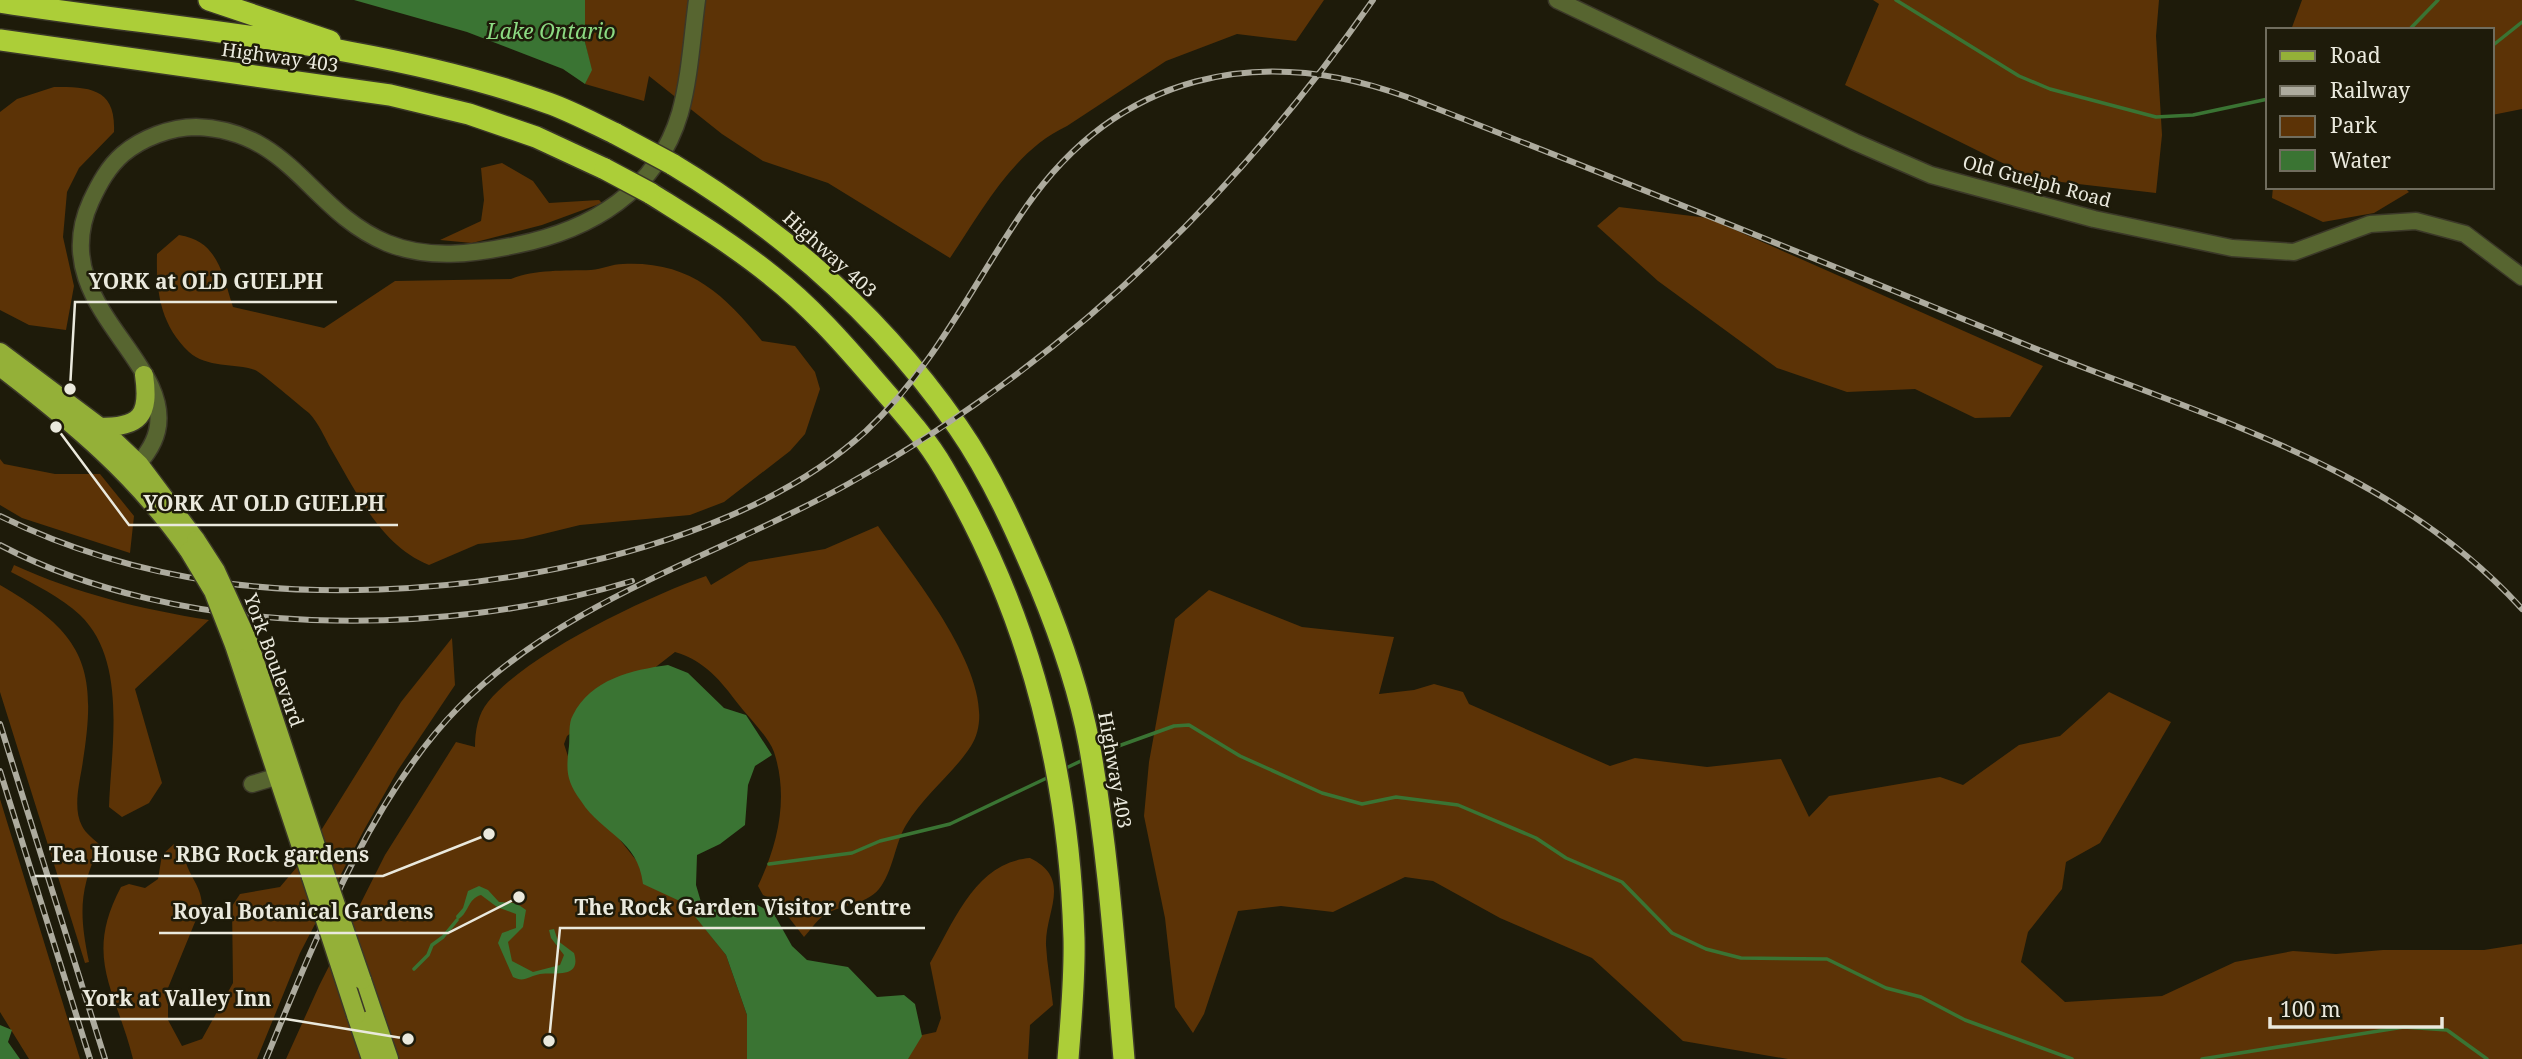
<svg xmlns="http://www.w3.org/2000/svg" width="2522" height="1059" font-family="'Noto Serif',serif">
<rect width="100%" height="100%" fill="#1e1b0a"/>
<path fill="#5c3306" d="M 585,0 L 1324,0 L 1296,41 L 1237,34 L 1166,61 L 1067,126 C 1013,151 982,211 950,258 L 828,183 L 763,161 L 722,134 L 649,76 L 644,101 L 585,84 L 591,70 L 585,42 Z
M 1873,0 L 2159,0 L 2156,36 L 2162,135 L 2156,193 L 2035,179 L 1845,85 L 1879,4 Z
M 2302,0 L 2522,0 L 2522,109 L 2492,115 L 2492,30 L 2291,30 Z
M 54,87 C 90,87 116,88 114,132 L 79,168 L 67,192 L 63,237 L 74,286 L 66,330 L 29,325 L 0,310 L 0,112 L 17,99 Z
M 502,163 L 533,181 L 549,203 L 599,200 L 602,203 L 542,225 L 472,243 L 440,240 L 481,221 L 484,200 L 481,168 Z
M 2273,187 L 2404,187 L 2409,192 L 2374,213 L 2323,222 L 2272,198 Z
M 1619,207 L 1708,218 L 2043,366 L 2010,417 L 1975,418 L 1915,389 L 1847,392 L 1777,368 L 1658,281 L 1597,226 Z
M 179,235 C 218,241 222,273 233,307 L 324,328 L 395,281 L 511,279 C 535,269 565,271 591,270 C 602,269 612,264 623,264 C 689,261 723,293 762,341 L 795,346 L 815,372 L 820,389 L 805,434 L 790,451 L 724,502 L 690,515 L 580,525 L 523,539 L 478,544 L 429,565 C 380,545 357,493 331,449 C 325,438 318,422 309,413 C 301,407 261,372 255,370 C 235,363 206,368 189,352 C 160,324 156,291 157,254 Z
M 0,459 L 4,464 L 55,474 L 100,474 L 134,516 L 130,553 L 22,518 L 0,505 Z
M 878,526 C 911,574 1008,688 971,746 C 952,775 924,795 906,825 C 895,843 893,872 879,889 C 865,906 838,904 822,917 C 815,922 810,931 804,937 L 776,901 L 763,895 L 758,886 C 778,844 789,798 774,752 C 768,736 749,718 739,705 C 720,680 705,661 675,652 L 567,736 L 564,744 L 578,787 L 659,889 L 684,902 L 726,955 L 747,1015 L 749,1059 L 286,1059 L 319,986 L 385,855 L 456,742 L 475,747 C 475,731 478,714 488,702 C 528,653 647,597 706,576 L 711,585 L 749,562 L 825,549 Z
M 14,565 C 78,594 140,609 209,620 L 135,689 L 162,783 L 149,803 L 122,817 L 109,807 C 111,748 128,661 80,615 C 61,597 34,584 11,572 Z
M 0,585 C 87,635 98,670 82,767 C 79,785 73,809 82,826 C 85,833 95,840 100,845 C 79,890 79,914 89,962 L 85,963 L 0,692 Z
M 1209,590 L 1302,627 L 1394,637 L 1379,694 L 1414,690 L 1434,684 L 1463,692 L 1469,704 L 1610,766 L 1635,758 L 1707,767 L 1781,759 L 1809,817 L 1829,796 L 1940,777 L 1963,785 L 2019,745 L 2060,736 L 2109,692 L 2171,722 L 2100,843 L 2066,862 L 2062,889 L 2028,932 L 2021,962 L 2065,1002 L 2162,996 L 2235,962 L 2293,951 L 2336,954 L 2383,950 L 2484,950 L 2522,944 L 2522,1059 L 1788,1059 L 1683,1041 L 1592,958 L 1500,918 L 1433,881 L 1405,877 L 1333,912 L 1281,906 L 1238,911 L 1204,1014 L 1193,1033 L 1175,1007 L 1165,918 L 1144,816 L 1149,762 L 1175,619 Z
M 452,638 L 455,685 L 398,770 L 364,830 L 300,953 L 257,1059 L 133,1059 C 116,990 83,958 121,887 L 129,884 L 145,888 L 158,879 L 162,855 L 174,844 L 184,849 C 184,873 201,882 202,905 L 168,988 L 168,1020 L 182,1046 L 202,1039 L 233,983 L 232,906 L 240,894 L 280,887 L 302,861 L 401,702 Z
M 0,799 L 80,1059 L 29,1059 L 0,1012 Z
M 1030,858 C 1073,879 1045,911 1046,945 C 1047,965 1051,985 1053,1005 L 1030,1025 L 1028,1059 L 890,1059 L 913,1037 L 936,1032 L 941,1018 L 930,963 C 954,921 976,862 1030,858 Z"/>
<path fill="#3a7433" d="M 354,0 L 585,0 L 585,42 L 592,70 L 585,84 L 563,69 L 467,32 Z
M 668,665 L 688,673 L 724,708 L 746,715 L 772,755 L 755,766 L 748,785 L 745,825 L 720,844 L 697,855 L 696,885 L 701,902 L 720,905 L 748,900 L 774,914 L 792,946 L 807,960 L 848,967 L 877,997 L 904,995 L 915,1004 L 922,1036 L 908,1059 L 747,1059 L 747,1015 L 726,955 L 684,903 L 643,884 C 638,839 602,834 581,801 C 566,780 566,771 569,746 C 570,737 568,723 573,715 C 591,679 632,670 668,665 Z
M 479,886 L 488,890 L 499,902 L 516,903 L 526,910 L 523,927 L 508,942 L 512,961 L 533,972 L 560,965 L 564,955 L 551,938 L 549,930 L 554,929 L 558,941 L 574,953 C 582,979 555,972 540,974 C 529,976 524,983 513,977 L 498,943 L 502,933 L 516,928 L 516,914 L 497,907 L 481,895 C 467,899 469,914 457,920 L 456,916 L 463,908 L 468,891 Z
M 0,1025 L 12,1030 L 8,1042 L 20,1059 L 0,1059 Z"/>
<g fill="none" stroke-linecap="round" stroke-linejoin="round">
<path stroke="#3a7433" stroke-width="3.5" d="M 1896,0 L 2019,76 L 2050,89 L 2156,117 L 2193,115 L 2268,99
M 2409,30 L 2438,0
M 2492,46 L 2522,22
M 1099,753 L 1174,726 L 1189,725 L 1240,756 L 1322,793 L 1362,804 L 1396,797 L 1458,805 L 1536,838 L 1566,858 L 1622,882 L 1672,933 L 1706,949 L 1741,958 L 1827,959 L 1886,988 L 1921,997 L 1965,1020 L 2072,1059
M 1064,769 L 1085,759
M 769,864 L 852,853 L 880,841 L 950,824 L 1051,776
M 414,969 L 428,955 L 432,945 L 443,937 L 457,920
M 2202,1059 L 2404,1027 L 2447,1030 L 2487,1059"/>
<defs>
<path id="minor" d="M 1557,0 L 1855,142 L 1931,175 L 2094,219 L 2232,248 L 2294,252 L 2370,224 L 2416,221 L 2465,234 L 2522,277
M 130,474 C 141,461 153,448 157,431 C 174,359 44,303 91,201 C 99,184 108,167 123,154 C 142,138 171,127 196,127 C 291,130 310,211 387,243 C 429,260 473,254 516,245 C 591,230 657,191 680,113 C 690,77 692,37 697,0
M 252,784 L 289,773"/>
<path id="major" d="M 0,352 L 100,427 L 139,464 L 196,540
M 0,367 C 73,423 136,475 189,551
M 100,427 C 140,427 150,416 144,375
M 249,643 L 327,879
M 234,645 L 311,877
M 362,980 L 389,1059
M 356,1015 L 371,1059"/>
<path id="highway" d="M 209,0 L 330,41
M 0,2 C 178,30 378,42 548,103 C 571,111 593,123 616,134
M 0,40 L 390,95 L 469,114 L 536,137 L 605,169
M 672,164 C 783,231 883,319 958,427 C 992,476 1017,533 1040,587 C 1061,638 1079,690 1089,743 C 1108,848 1115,954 1124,1059
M 650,193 C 691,219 734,245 772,276 C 809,305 842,342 872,377 C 897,406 925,436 944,469 C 1029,612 1069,772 1074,938 C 1075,978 1071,1019 1068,1059"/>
</defs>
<use href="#minor" stroke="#3b3828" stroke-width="19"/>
<use href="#major" stroke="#3b3828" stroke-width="21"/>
<use href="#highway" stroke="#3b3828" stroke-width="24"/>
<use href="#minor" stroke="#576530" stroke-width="16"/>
<use href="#major" stroke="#94b038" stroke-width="18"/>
<use href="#highway" stroke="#acce38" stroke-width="21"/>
<defs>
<path id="rail" d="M 0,516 C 69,550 141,571 217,582 C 412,610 716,568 866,431 C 935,367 973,283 1026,207 C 1119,73 1259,43 1407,97 C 1615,178 1822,261 2029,346 C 2203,417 2392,465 2522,609
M 0,545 C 179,639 441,639 632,581
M 0,724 L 105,1059
M 0,771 L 90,1059
M 266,1059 C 314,943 371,796 459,707 C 565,599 719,556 848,484 C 1062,365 1234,199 1373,0"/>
</defs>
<use href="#rail" stroke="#adab9e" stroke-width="6"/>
<use href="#rail" stroke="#1e1b0a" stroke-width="3.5" stroke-dasharray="10" stroke-linecap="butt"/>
<defs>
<path id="major-bridge" d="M 196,540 L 216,571 L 249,643
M 189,551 L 213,591 L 234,645
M 311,877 L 356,1015
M 327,879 L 362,980"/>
<path id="highway-bridge" d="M 616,134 L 672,164
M 605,169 L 650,193"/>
</defs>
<use href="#major-bridge" stroke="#3b3828" stroke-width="21" stroke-linecap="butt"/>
<use href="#highway-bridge" stroke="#3b3828" stroke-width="24" stroke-linecap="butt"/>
<use href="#major-bridge" stroke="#94b038" stroke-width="18"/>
<use href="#highway-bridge" stroke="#acce38" stroke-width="21"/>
</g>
<g text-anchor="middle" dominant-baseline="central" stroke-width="5" stroke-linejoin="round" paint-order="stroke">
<g font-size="19" fill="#eae9dd" stroke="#1e1b0a">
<text transform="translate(280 57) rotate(8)">Highway 403</text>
<text transform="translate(2037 181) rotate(15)">Old Guelph Road</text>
<text transform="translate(830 254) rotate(42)">Highway 403</text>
<text transform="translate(274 660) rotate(70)">York Boulevard</text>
<text transform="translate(1115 770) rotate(80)">Highway 403</text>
</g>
<g font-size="21" font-style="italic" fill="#8cda82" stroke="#1e1b0a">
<text x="551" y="31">Lake Ontario</text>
</g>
</g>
<path fill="none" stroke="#eae9dd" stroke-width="2.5" d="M70 389L75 302H337M56 427L129 525H398M489 834L383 876H35M549 1041L560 928H925M519 897L448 933H159M408 1039L286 1019H69"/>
<g fill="#eae9dd" stroke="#1e1b0a" stroke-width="2.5">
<circle cx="70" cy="389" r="7"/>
<circle cx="56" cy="427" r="7"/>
<circle cx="489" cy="834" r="7"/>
<circle cx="549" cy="1041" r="7"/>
<circle cx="519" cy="897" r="7"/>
<circle cx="408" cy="1039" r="7"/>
</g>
<g font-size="21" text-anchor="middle" font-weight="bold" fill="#eae9dd" stroke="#1e1b0a" stroke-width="5" stroke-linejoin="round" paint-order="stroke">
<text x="206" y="289">YORK at OLD GUELPH</text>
<text x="264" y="511">YORK AT OLD GUELPH</text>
<text x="209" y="862">Tea House - RBG Rock gardens</text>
<text x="743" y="915">The Rock Garden Visitor Centre</text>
<text x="303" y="919">Royal Botanical Gardens</text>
<text x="177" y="1006">York at Valley Inn</text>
</g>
<rect x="2266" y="28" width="228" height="161" fill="#1e1b0a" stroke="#706d5e" stroke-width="2"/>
<rect x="2280" y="51" width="35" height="10" fill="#94b038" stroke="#706d5e" stroke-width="2"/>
<text x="2330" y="63" font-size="21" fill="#eae9dd">Road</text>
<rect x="2280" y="86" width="35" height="10" fill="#adab9e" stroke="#706d5e" stroke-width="2"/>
<text x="2330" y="98" font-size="21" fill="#eae9dd">Railway</text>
<rect x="2280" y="116" width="35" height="21" fill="#5c3306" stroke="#706d5e" stroke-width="2"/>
<text x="2330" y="133" font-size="21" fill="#eae9dd">Park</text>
<rect x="2280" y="150" width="35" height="21" fill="#3a7433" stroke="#706d5e" stroke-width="2"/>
<text x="2330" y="168" font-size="21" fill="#eae9dd">Water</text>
<path d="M2270 1017v10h172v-10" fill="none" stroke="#eae9dd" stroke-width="3.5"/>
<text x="2280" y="1017" font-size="21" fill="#eae9dd" stroke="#1e1b0a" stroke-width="5" paint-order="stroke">100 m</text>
</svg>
